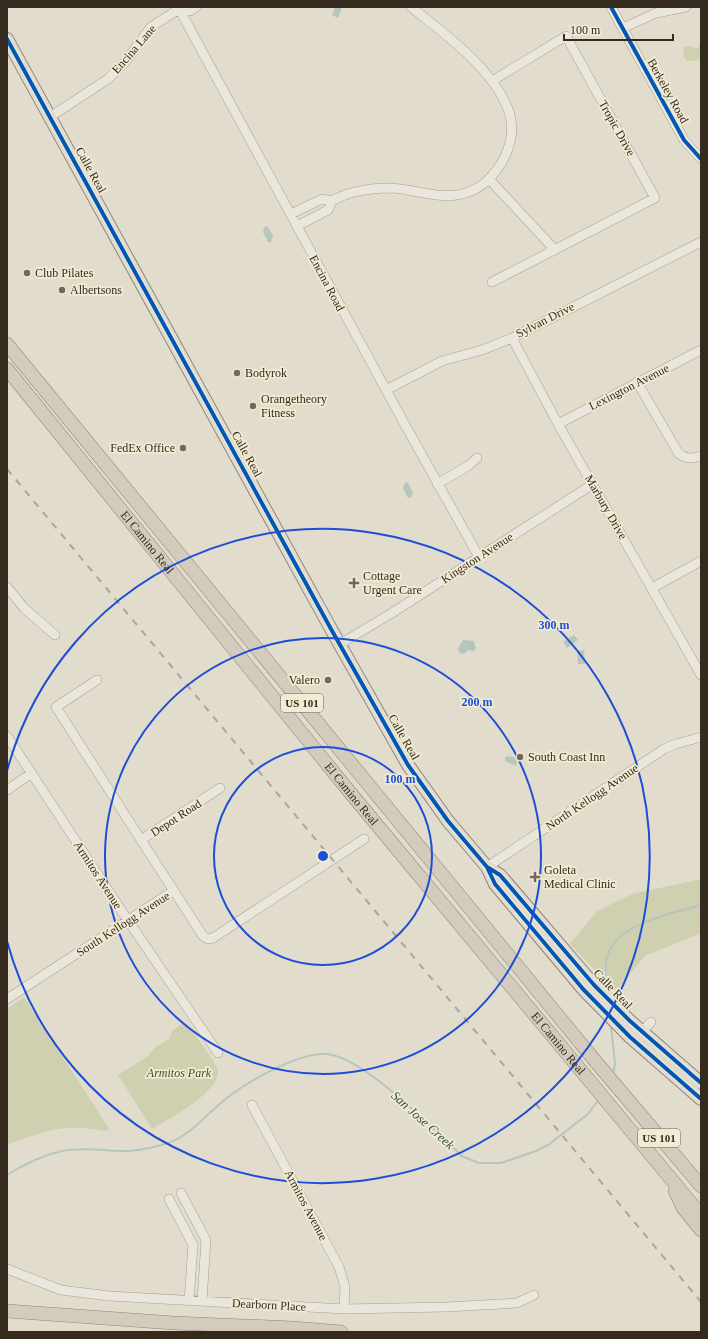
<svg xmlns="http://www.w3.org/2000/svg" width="708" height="1339" font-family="Georgia,serif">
<rect width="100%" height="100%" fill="#e1dccc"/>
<path fill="#ced0af" d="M 701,44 L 700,59 L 695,61 L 687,61 L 683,55 L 684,47 L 690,46 L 696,49 Z
M 701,879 L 701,933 L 645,956 L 615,991 L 570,944 L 597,911 L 632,894 Z
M 24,997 L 110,1130 L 104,1131 C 62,1123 46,1131 7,1145 L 7,1009 Z
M 185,1022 C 194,1034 211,1055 217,1068 C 225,1090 167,1120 152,1129 L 118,1075 L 148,1056 L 157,1046 L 169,1039 L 173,1030 Z"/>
<path fill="#b7c6bd" d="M 335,7 L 342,7 L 338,18 L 332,15 Z
M 265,226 L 268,227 L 273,236 L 271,242 L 268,242 L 263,232 Z
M 405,482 L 408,483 L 413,492 L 411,498 L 408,498 L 403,488 Z
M 574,635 L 578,640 L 567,648 L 563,642 Z
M 463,640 L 474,641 L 476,649 L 473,651 L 468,650 L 465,653 L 460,654 L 458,648 Z
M 584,650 L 585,664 L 578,664 L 577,651 Z
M 507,756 L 514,757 L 517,762 L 516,766 L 505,761 L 505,758 Z"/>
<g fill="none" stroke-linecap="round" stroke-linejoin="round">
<path stroke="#b7c6bd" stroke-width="2" d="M 608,991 C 607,980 603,966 608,954 C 621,922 670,914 701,905
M 611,1026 L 615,1063 L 613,1075
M 7,1175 C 23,1165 44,1155 62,1151 C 84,1146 107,1152 129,1151 C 141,1150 156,1147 168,1143 C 191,1136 212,1108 232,1094 C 253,1079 300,1052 326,1054 C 363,1056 433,1129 462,1156 L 479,1163 L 501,1163 L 536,1151 L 548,1145 L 588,1114 L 599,1099"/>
<defs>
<path id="minor" d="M 178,7 L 404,423 L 479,557
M 611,7 L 684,140 L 701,159
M 179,9 L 190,11 L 196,7
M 623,28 L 656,13 L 686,7
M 50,117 L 108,79 L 126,61 L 151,27 L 179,9
M 489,179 L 555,250
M 291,214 L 322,199 L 332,201
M 297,226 L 328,210 L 332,201 C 349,191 371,188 391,188 C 413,189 434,198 457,195 C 477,192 492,179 502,162 C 511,146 515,127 508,109 C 493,69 444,33 411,7
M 492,282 L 655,198 L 566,36 L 492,81
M 512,338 L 558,424 L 701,675
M 637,382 L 679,454 C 687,459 692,459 701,456
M 386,390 L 442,361 L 482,350 L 512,338 L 701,242
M 558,424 L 701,350
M 437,484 L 468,466 L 477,458
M 7,587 L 24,608 L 55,635
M 652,588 L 701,561
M 340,644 L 392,613 L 593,484
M 97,680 L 56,707 L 141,840
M 7,736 L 123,913 L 218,1053
M 220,788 L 141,840 L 203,936 L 208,939 L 213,938 L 364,839
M 7,790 L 32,773
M 487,867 L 664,749 L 676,744 L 701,737
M 7,999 L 173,891
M 642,1032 L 651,1022
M 252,1105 L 339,1267 L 345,1287 L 344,1309
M 181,1193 L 206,1240 L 202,1301
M 169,1199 L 193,1245 L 189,1301
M 7,1269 L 61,1290 L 109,1296 L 344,1309 L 446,1307 L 517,1303 L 534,1295"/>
<path id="major" d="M 7,39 L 331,629 L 408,765 L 448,821 L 487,867 L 495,884 L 583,989 L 630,1037 L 701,1099
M 487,867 L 500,875 L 594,985 L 630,1021 L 701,1083"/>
<g id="highway">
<path d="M 7,344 L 596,1062 L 701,1186"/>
<path id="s1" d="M 7,369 L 348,790 L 701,1215"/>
<path d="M 675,1191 L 683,1208 L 701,1230"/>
<path d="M 7,1311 L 174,1323 L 293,1328 L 341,1332"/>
</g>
</defs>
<use href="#minor" stroke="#a6a195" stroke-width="10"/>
<use href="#major" stroke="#8c867c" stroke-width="14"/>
<use href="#highway" stroke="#8c867c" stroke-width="14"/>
<use href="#minor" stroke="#eae6dc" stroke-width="9"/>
<use href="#major" stroke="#e1dccf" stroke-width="12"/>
<use href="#highway" stroke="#d3ccbd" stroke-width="13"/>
<path stroke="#a9a69d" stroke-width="2" stroke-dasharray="7 7" stroke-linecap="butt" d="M 7,469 L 701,1302"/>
<defs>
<path id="cycleway" d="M 611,7 L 684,140 L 701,159
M 7,39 L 331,629 L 408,765 L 448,821 L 487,867 L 495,884 L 583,989 L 630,1037 L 701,1099
M 487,867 L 500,875 L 594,985 L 630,1021 L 701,1083"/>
</defs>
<use href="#cycleway" stroke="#f2ead2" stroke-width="6"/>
<use href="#cycleway" stroke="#0057b8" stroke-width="4"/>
</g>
<g fill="none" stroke="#1d4ed8" stroke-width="2">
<circle cx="323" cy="856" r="109"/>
<circle cx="323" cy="856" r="218"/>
<path d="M7 771A327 327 0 1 1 7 941"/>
</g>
<g fill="#71685b" stroke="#f2ead2" stroke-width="1.5">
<circle cx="27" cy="273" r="4"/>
<circle cx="62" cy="290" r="4"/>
<circle cx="237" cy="373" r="4"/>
<circle cx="253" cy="406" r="4"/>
<circle cx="183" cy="448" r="4"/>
<path d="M352 577h4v4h4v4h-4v4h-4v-4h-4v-4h4z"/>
<circle cx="328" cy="680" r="4"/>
<circle cx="520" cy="757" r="4"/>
<path d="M533 871h4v4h4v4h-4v4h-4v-4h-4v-4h4z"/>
</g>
<g text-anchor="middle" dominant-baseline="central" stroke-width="3.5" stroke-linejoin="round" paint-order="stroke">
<g fill="#f2ead2" stroke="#6d6454" stroke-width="1">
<rect x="281" y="694" width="42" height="18" rx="3"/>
<rect x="638" y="1129" width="42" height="18" rx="3"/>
</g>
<g font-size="11" font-weight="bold" fill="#342a1e">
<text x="302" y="703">US 101</text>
<text x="659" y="1138">US 101</text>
</g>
<g font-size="12" fill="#342a1e" stroke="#f2ead2">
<text transform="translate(134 49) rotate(-49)">Encina Lane</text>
<text transform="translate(668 91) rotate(61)">Berkeley Road</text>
<text transform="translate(617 128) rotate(61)">Tropic Drive</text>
<text transform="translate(91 170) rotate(61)">Calle Real</text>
<text transform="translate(327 283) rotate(62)">Encina Road</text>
<text transform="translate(545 320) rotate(-27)">Sylvan Drive</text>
<text transform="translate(629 387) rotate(-27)">Lexington Avenue</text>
<text transform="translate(247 454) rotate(61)">Calle Real</text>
<text transform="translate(606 507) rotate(60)">Marbury Drive</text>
<text stroke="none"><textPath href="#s1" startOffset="223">El Camino Real</textPath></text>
<text transform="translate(477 558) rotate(-33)">Kingston Avenue</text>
<text transform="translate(404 737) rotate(60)">Calle Real</text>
<text stroke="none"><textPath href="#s1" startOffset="547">El Camino Real</textPath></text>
<text transform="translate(592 797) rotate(-34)">North Kellogg Avenue</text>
<text transform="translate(176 818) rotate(-33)">Depot Road</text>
<text transform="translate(98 875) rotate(57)">Armitos Avenue</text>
<text transform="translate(123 924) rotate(-33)">South Kellogg Avenue</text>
<text transform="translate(613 989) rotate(46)">Calle Real</text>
<text stroke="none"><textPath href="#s1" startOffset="871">El Camino Real</textPath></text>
<text transform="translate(306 1205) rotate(62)">Armitos Avenue</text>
<text transform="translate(269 1305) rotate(3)">Dearborn Place</text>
</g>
<g font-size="12" fill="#342a1e" stroke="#f2ead2" text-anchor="start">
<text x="35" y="273">Club Pilates</text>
<text x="70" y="290">Albertsons</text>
<text x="245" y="373">Bodyrok</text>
<text x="261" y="399">Orangetheory<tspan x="261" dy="14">Fitness</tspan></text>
<text x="175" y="448" text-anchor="end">FedEx Office</text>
<text x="363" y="576">Cottage<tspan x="363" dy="14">Urgent Care</tspan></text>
<text x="320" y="680" text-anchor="end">Valero</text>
<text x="528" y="757">South Coast Inn</text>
<text x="544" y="870">Goleta<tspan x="544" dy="14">Medical Clinic</tspan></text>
</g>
<g font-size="12" font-style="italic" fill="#424e27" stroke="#f2ead2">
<text x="179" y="1073">Armitos Park</text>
</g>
<g font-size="13" font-style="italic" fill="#2f5252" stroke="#f2ead2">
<text transform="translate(423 1120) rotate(42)">San Jose Creek</text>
</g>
</g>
<circle cx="323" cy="856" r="6" fill="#1d4ed8" stroke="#f2ead2" stroke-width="2"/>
<g font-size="12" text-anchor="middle" font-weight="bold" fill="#1d4ed8" stroke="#f2ead2" stroke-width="3.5" stroke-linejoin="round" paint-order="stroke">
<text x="554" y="629">300 m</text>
<text x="477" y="706">200 m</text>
<text x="400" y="783">100 m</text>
</g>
<rect width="708" height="1339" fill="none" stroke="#342a1e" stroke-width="16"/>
<path d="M564 34v6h109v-6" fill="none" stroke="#342a1e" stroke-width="2"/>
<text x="570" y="34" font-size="12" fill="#342a1e" stroke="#f2ead2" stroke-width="3" paint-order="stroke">100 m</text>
</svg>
